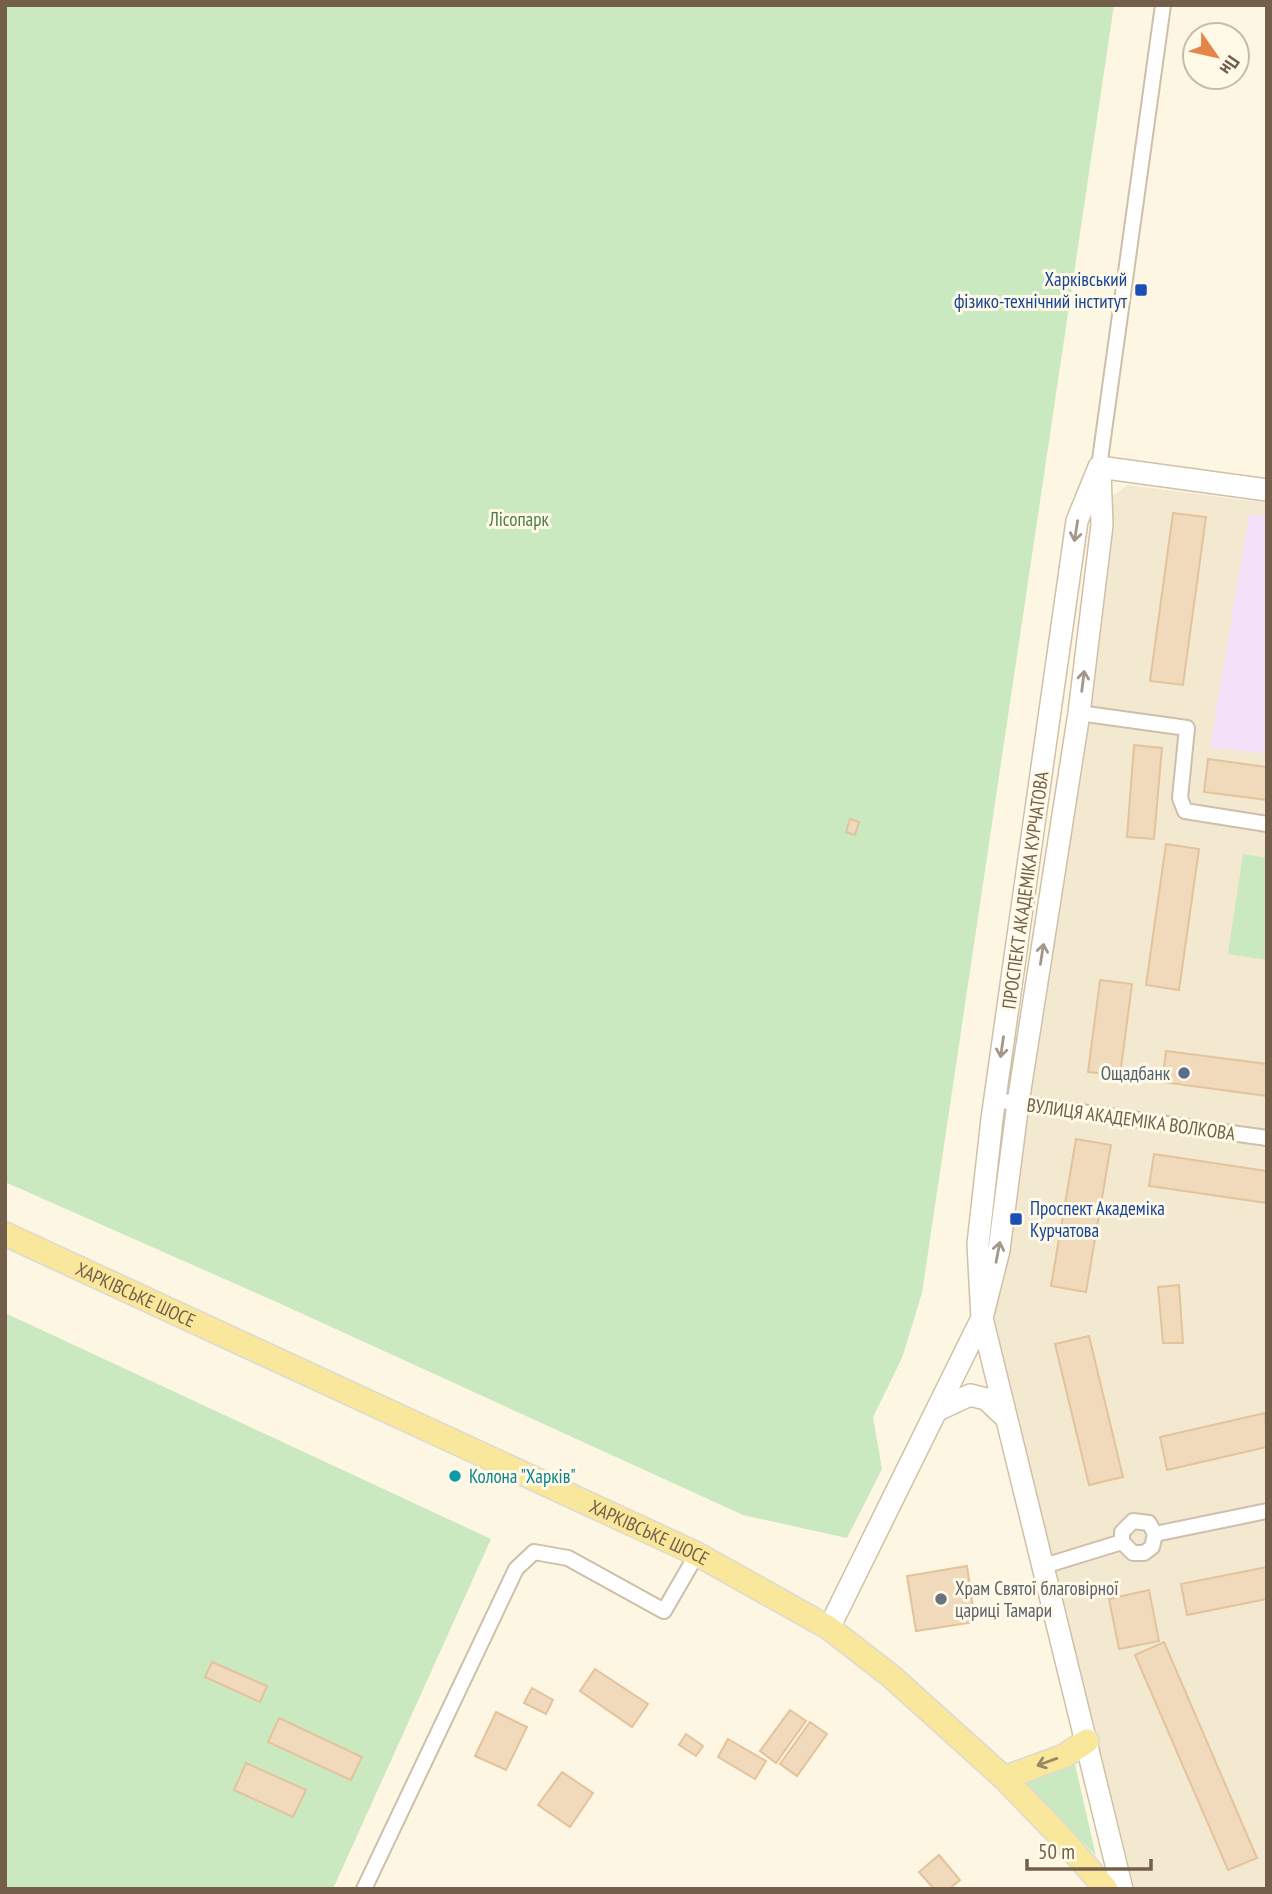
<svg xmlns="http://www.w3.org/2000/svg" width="1272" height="1894" font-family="'PT Sans Narrow',sans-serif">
<rect width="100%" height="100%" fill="#fcf6e2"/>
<path fill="#f3e9d1" d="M 1128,485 L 1267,503 L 1267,1889 L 1135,1889 L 987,1322 L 1004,1248 L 1112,496 Z"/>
<path fill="#f3dff8" d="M 1249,514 L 1267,517 L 1267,754 L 1210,747 Z"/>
<path fill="#cbe9c1" d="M 5,5 L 1114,5 L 922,1293 L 902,1358 L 873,1417 L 882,1469 L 847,1538 L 743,1515 L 281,1304 L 5,1182 Z
M 1243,854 L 1267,858 L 1267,960 L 1228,954 Z
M 5,1313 L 491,1539 L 333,1889 L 5,1889 Z
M 1074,1760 L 1096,1856 L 1026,1783 Z"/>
<path fill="#f1d9bb" stroke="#e3c39b" stroke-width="2" d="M 1173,513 L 1206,517 L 1183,685 L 1150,681 Z
M 1134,745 L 1162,748 L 1154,839 L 1127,837 Z
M 1208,759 L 1267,767 L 1267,800 L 1204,792 Z
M 850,819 L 859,822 L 855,835 L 846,832 Z
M 1166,844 L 1199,849 L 1179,990 L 1146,985 Z
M 1100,980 L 1132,984 L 1120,1076 L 1088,1072 Z
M 1166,1051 L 1267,1064 L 1267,1096 L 1162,1082 Z
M 1076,1139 L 1111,1145 L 1086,1292 L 1051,1286 Z
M 1154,1154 L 1267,1171 L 1267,1203 L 1149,1186 Z
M 1179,1285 L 1183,1343 L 1163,1343 L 1158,1287 Z
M 1089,1336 L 1123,1477 L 1089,1485 L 1055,1344 Z
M 1265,1413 L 1267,1447 L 1167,1470 L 1160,1437 Z
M 967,1566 L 975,1622 L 916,1631 L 907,1576 Z
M 1267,1567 L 1267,1599 L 1187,1615 L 1181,1584 Z
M 1149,1590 L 1159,1641 L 1119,1649 L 1109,1599 Z
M 1164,1642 L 1257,1858 L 1228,1870 L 1135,1655 Z
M 212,1662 L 267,1686 L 260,1702 L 205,1677 Z
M 595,1669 L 648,1704 L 632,1727 L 580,1691 Z
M 532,1688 L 553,1700 L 546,1714 L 524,1703 Z
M 790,1710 L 806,1721 L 776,1763 L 760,1751 Z
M 496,1712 L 527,1727 L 506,1770 L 475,1756 Z
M 279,1718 L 362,1757 L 351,1780 L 268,1742 Z
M 810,1722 L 827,1734 L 797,1776 L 780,1764 Z
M 686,1734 L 703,1746 L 696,1756 L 679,1745 Z
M 728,1739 L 766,1761 L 755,1779 L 718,1757 Z
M 246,1763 L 306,1790 L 293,1817 L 234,1790 Z
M 562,1772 L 593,1793 L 570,1827 L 538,1805 Z
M 939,1855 L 960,1880 L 949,1889 L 934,1889 L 919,1872 Z"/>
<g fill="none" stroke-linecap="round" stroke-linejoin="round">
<defs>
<path id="street" d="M 1099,467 L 1163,5
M 1079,713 L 1187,728 L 1180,798 L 1185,811 L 1267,824
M 995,1100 L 1267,1138
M 1122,1542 L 1122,1532 L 1133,1521 L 1149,1523 L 1155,1534
M 1044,1566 L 1122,1542 L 1133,1553 L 1144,1553 L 1152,1547 L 1155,1534 L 1267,1511
M 364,1889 L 516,1569 L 534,1552 L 568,1558 L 664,1611 L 697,1554"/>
<path id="secondary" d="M 1099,467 L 1077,521 L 992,1119 L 978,1244 L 982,1318 L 1122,1889
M 1099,467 L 1267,490
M 938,1410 L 970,1395 L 986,1399 L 1005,1417
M 829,1628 L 982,1318 L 999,1250 L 1018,1103 L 1079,713 L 1102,525 L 1100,472"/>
<g id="primary">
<path id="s1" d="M 5,1234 L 697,1554 L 829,1628 L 892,1677 L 1004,1778 L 1060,1836 L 1106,1889"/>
<path d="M 1004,1778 L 1064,1756 L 1087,1741"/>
</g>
</defs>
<use href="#street" stroke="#cdbfa9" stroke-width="18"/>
<use href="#secondary" stroke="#d0c0a7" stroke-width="24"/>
<use href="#primary" stroke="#ddd9d3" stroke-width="26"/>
<use href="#street" stroke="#fff" stroke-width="14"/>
<use href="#secondary" stroke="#fff" stroke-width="21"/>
<use href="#primary" stroke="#f9e79c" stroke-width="23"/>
</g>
<defs><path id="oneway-shaft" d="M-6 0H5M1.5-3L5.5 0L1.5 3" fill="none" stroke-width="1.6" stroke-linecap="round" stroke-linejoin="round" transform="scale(1.75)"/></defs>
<g stroke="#a49789">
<use href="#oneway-shaft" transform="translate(1076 531) rotate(99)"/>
<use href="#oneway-shaft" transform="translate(1083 681) rotate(-83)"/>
<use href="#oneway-shaft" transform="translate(1042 954) rotate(-81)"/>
<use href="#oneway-shaft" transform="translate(1002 1047) rotate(98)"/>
<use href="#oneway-shaft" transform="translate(998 1252) rotate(-79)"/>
</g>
<use stroke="#9b8862" href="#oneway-shaft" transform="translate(1047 1762) rotate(160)"/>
<g fill="#1a4fb4" stroke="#fffae8" stroke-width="2.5">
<rect x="1134" y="283" width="14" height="14" rx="3.5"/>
<rect x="1009" y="1212" width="14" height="14" rx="3.5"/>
</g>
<circle fill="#5c6f8a" stroke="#fffae8" stroke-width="2.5" cx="1184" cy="1073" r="7"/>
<circle fill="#0f9aa8" stroke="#fffae8" stroke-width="2.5" cx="455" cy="1476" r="7"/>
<circle fill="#6b7280" stroke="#fffae8" stroke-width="2.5" cx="941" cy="1599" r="7"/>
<g text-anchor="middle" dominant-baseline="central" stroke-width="6" stroke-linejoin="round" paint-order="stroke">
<g font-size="19" fill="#164399" stroke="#fffae8" text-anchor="end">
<text x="1127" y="279">Харківський<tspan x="1127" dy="22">фізико-технічний інститут</tspan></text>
<text x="1030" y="1208" text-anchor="start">Проспект Академіка<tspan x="1030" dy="22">Курчатова</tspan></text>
</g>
<g font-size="19" fill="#4c7e44" stroke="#fffae8">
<text x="519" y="519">Лісопарк</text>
</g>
<g font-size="19" fill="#735f49" stroke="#fffae8">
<text transform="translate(1025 890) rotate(-82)">ПРОСПЕКТ АКАДЕМІКА КУРЧАТОВА</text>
<text transform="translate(1131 1119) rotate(8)">ВУЛИЦЯ АКАДЕМІКА ВОЛКОВА</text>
<text stroke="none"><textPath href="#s1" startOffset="144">ХАРКІВСЬКЕ ШОСЕ</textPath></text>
<text stroke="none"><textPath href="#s1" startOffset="710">ХАРКІВСЬКЕ ШОСЕ</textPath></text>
</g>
<g font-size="19" fill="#4e5e75" stroke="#fffae8" text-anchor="end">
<text x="1170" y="1073">Ощадбанк</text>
</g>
<g font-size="19" fill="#0d838f" stroke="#fffae8" text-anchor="start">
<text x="469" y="1476">Колона "Харків"</text>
</g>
<g font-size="19" fill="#5b616d" stroke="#fffae8" text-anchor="start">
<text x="955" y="1588">Храм Святої благовірної<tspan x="955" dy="22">цариці Тамари</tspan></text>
</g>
</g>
<rect width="1272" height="1894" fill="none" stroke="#735f49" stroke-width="14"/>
<g transform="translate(1216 56) rotate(124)"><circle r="33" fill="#fffae8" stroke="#c7bca8" stroke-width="2"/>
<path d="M0-5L12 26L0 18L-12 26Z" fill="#e48649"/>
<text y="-10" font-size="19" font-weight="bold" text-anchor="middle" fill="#735f49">Пн</text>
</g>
<path d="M1027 1859v10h124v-10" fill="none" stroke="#735f49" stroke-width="3.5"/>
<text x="1038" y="1859" font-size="21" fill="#735f49" stroke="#fffae8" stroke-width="5" paint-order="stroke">50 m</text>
</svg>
